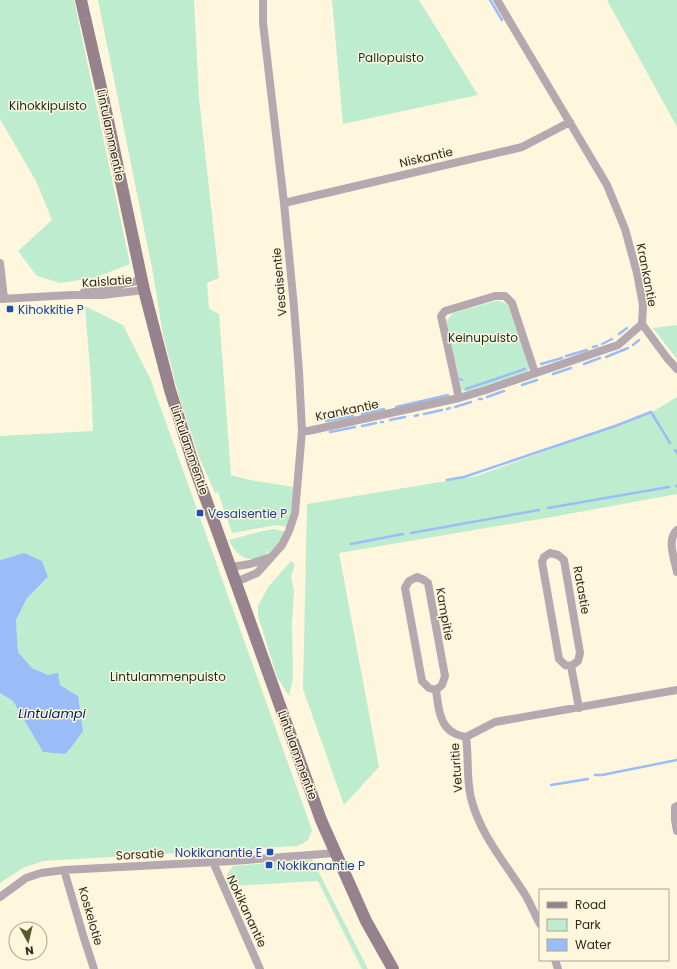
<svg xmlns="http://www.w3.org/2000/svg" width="677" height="969" font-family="Poppins,sans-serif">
<rect width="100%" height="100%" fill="#fff6de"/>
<path fill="#beeccf" d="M 0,0 L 74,0 L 130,264 L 94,278 L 60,283 L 37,276 L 18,251 L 52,220 L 36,181 L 0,119 Z
M 98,0 L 194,0 L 199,98 L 219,278 L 207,283 L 209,309 L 219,314 L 231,475 L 250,480 L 294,487 L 291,510 L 287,527 L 277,525 L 232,533 L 218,492 L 215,493 L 199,457 L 179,396 L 163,335 L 153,273 Z
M 332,0 L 419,0 L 478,95 L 343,124 Z
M 607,0 L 677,0 L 677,127 Z
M 496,301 L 500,301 L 509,305 L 529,367 L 528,372 L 467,392 L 462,390 L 446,324 L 447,320 L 453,313 Z
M 85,306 L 123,325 L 150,378 L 312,830 L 308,840 L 298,846 L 43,861 L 23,868 L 0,883 L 0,693 L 13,701 L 43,752 L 78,696 L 60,685 L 48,675 L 32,668 L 18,652 L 16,620 L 27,598 L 48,577 L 24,553 L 0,560 L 0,436 L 93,431 L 91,382 Z
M 677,325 L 677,359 L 653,328 Z
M 677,397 L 677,494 L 552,517 L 339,553 L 379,767 L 344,805 L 303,689 L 307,504 L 477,476 L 652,412 Z
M 275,529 L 286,532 C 272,557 244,574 229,540 L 262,531 Z
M 291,561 L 294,563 L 294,568 L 291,576 L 294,591 L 292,623 L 293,678 L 289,696 L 277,677 L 258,616 L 258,606 L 268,587 Z
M 312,859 L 368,969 L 362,969 L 318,881 L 231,886 L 227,885 C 225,877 228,872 233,866 Z"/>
<path fill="#9bbdf7" d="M 24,553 L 42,561 L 48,577 L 27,598 L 16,620 L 18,652 L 32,668 L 48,675 L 58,673 L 60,685 L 78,696 L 83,731 L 73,745 L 65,754 L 43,752 L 13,701 L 0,693 L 0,560 Z"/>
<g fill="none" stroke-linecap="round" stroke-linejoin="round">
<path stroke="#9bbdf7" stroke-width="2.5" d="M 490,0 L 502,20
M 619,334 L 627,328
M 602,344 L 612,339
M 633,345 L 639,340
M 593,347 L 597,346
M 566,356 L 587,350
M 606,357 L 628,348
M 541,364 L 562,358
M 584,364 L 600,358
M 553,374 L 571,368
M 460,379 L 462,380
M 522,385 L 537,380
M 466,389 L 525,369
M 487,397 L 504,391
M 479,399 L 482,399
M 396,407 L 448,395
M 455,407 L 471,402
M 447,409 L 450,408
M 362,414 L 384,409
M 424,414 L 442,410
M 415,416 L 418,415
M 390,420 L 405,417
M 326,421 L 353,416
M 381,422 L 383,422
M 362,426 L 376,423
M 330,432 L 355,427
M 675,450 L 677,453
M 447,480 L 464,477 L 615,426 L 651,412 L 670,443
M 676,486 L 677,486
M 548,508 L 669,487
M 411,533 L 539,510
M 351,544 L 403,534
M 595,775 L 602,775 L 677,760
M 551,785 L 588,779"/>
<path stroke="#b6a8af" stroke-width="8" d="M 284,203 L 522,147 L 570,122
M 0,263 L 4,299
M 84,292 L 142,280
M 0,299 L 72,295 L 102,295 L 144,290
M 642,324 L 667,358 L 677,369
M 459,398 L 441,316 L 445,311 L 495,296 L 505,296 L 512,303 L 535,373
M 302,431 L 308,431 L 459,398 L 486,390 L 618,345 L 642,324 L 643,305 L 637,273 L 625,229 L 607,185 L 497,0
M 677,530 C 666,539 675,561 677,572
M 231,567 L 250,564 L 271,557
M 236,582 L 257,573 L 282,545 L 289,531 L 295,513 L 302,431 L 299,372 L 294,307 L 284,203 L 263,23 L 263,0
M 571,666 L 578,661 L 580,653 L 564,560 L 558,555 L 550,553 L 544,557 L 542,562 L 559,659 L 565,665 L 571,666 L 579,708
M 436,690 L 429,688 L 422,681 L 405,588 L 409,581 L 417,577 L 424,580 L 428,583 L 445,676 L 442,685 L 436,690 C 438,704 439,726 454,733 C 457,735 462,736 466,737
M 466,737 L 495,722 L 677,690
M 466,737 C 469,757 466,778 471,798 C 480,835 506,864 526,896 C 531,905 535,915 540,924
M 677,806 L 675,807 L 675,820 L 677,831
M 213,862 L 260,969
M 64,870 L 83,935 L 94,969
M 0,897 L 26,878 L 41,873 L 64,870 L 233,861 L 335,853
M 555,960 L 558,969"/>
<path stroke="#96828d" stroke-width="12" d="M 81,0 L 100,83 L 144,290 L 170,390 L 194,466 L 321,820 L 366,921 L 393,969"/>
</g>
<g fill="#1a4fb4" stroke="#fff6de" stroke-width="1.5">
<rect x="6" y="305" width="8" height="8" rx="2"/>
<rect x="196" y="509" width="8" height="8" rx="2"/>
<rect x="266" y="848" width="8" height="8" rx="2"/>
<rect x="265" y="861" width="8" height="8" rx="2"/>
</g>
<g text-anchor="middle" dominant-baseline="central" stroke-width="3" stroke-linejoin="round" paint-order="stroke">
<g font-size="12" fill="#113120" stroke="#fff6de">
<text x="391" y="57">Pallopuisto</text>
<text x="48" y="105">Kihokkipuisto</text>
<text x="483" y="337">Keinupuisto</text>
<text x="168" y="676">Lintulammenpuisto</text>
</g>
<g font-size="12" fill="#2e291e" stroke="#fff6de">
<text transform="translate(111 135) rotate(78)">Lintulammentie</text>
<text transform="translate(426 157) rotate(-13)">Niskantie</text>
<text transform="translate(647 275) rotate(79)">Krankantie</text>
<text transform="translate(107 281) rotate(-4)">Kaislatie</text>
<text transform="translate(279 282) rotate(-95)">Vesaisentie</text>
<text transform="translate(347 410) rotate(-12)">Krankantie</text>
<text transform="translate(190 450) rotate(71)">Lintulammentie</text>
<text transform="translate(582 590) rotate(80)">Ratastie</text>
<text transform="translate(445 614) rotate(80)">Kampitie</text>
<text transform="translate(298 755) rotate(70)">Lintulammentie</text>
<text transform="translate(456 768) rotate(-94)">Veturitie</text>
<text transform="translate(140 854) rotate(-3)">Sorsatie</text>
<text transform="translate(247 911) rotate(65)">Nokikanantie</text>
<text transform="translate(91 916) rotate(74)">Koskelotie</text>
</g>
<g font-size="12" fill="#164399" stroke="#fff6de" text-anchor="start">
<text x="18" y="309">Kihokkitie P</text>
<text x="208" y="513">Vesaisentie P</text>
<text x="262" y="852" text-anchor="end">Nokikanantie E</text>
<text x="277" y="865">Nokikanantie P</text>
</g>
<g font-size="13" font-style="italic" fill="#002364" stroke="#fff6de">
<text x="52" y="713">Lintulampi</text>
</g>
</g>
<rect x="539" y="889" width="130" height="72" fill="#fff6de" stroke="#aba491"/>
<rect x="547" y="902" width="20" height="6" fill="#96828d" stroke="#aba491"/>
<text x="575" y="909" font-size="12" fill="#2e291e">Road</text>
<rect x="547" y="919" width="20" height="12" fill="#beeccf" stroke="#aba491"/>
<text x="575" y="929" font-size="12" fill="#2e291e">Park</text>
<rect x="547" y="939" width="20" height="12" fill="#9bbdf7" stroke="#aba491"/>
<text x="575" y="949" font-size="12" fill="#2e291e">Water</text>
<g transform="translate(28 941) rotate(172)"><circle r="19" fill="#fff6de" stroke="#aba491"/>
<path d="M0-3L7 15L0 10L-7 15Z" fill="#555a28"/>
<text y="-6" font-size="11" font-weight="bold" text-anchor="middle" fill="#2e291e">N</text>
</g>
</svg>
